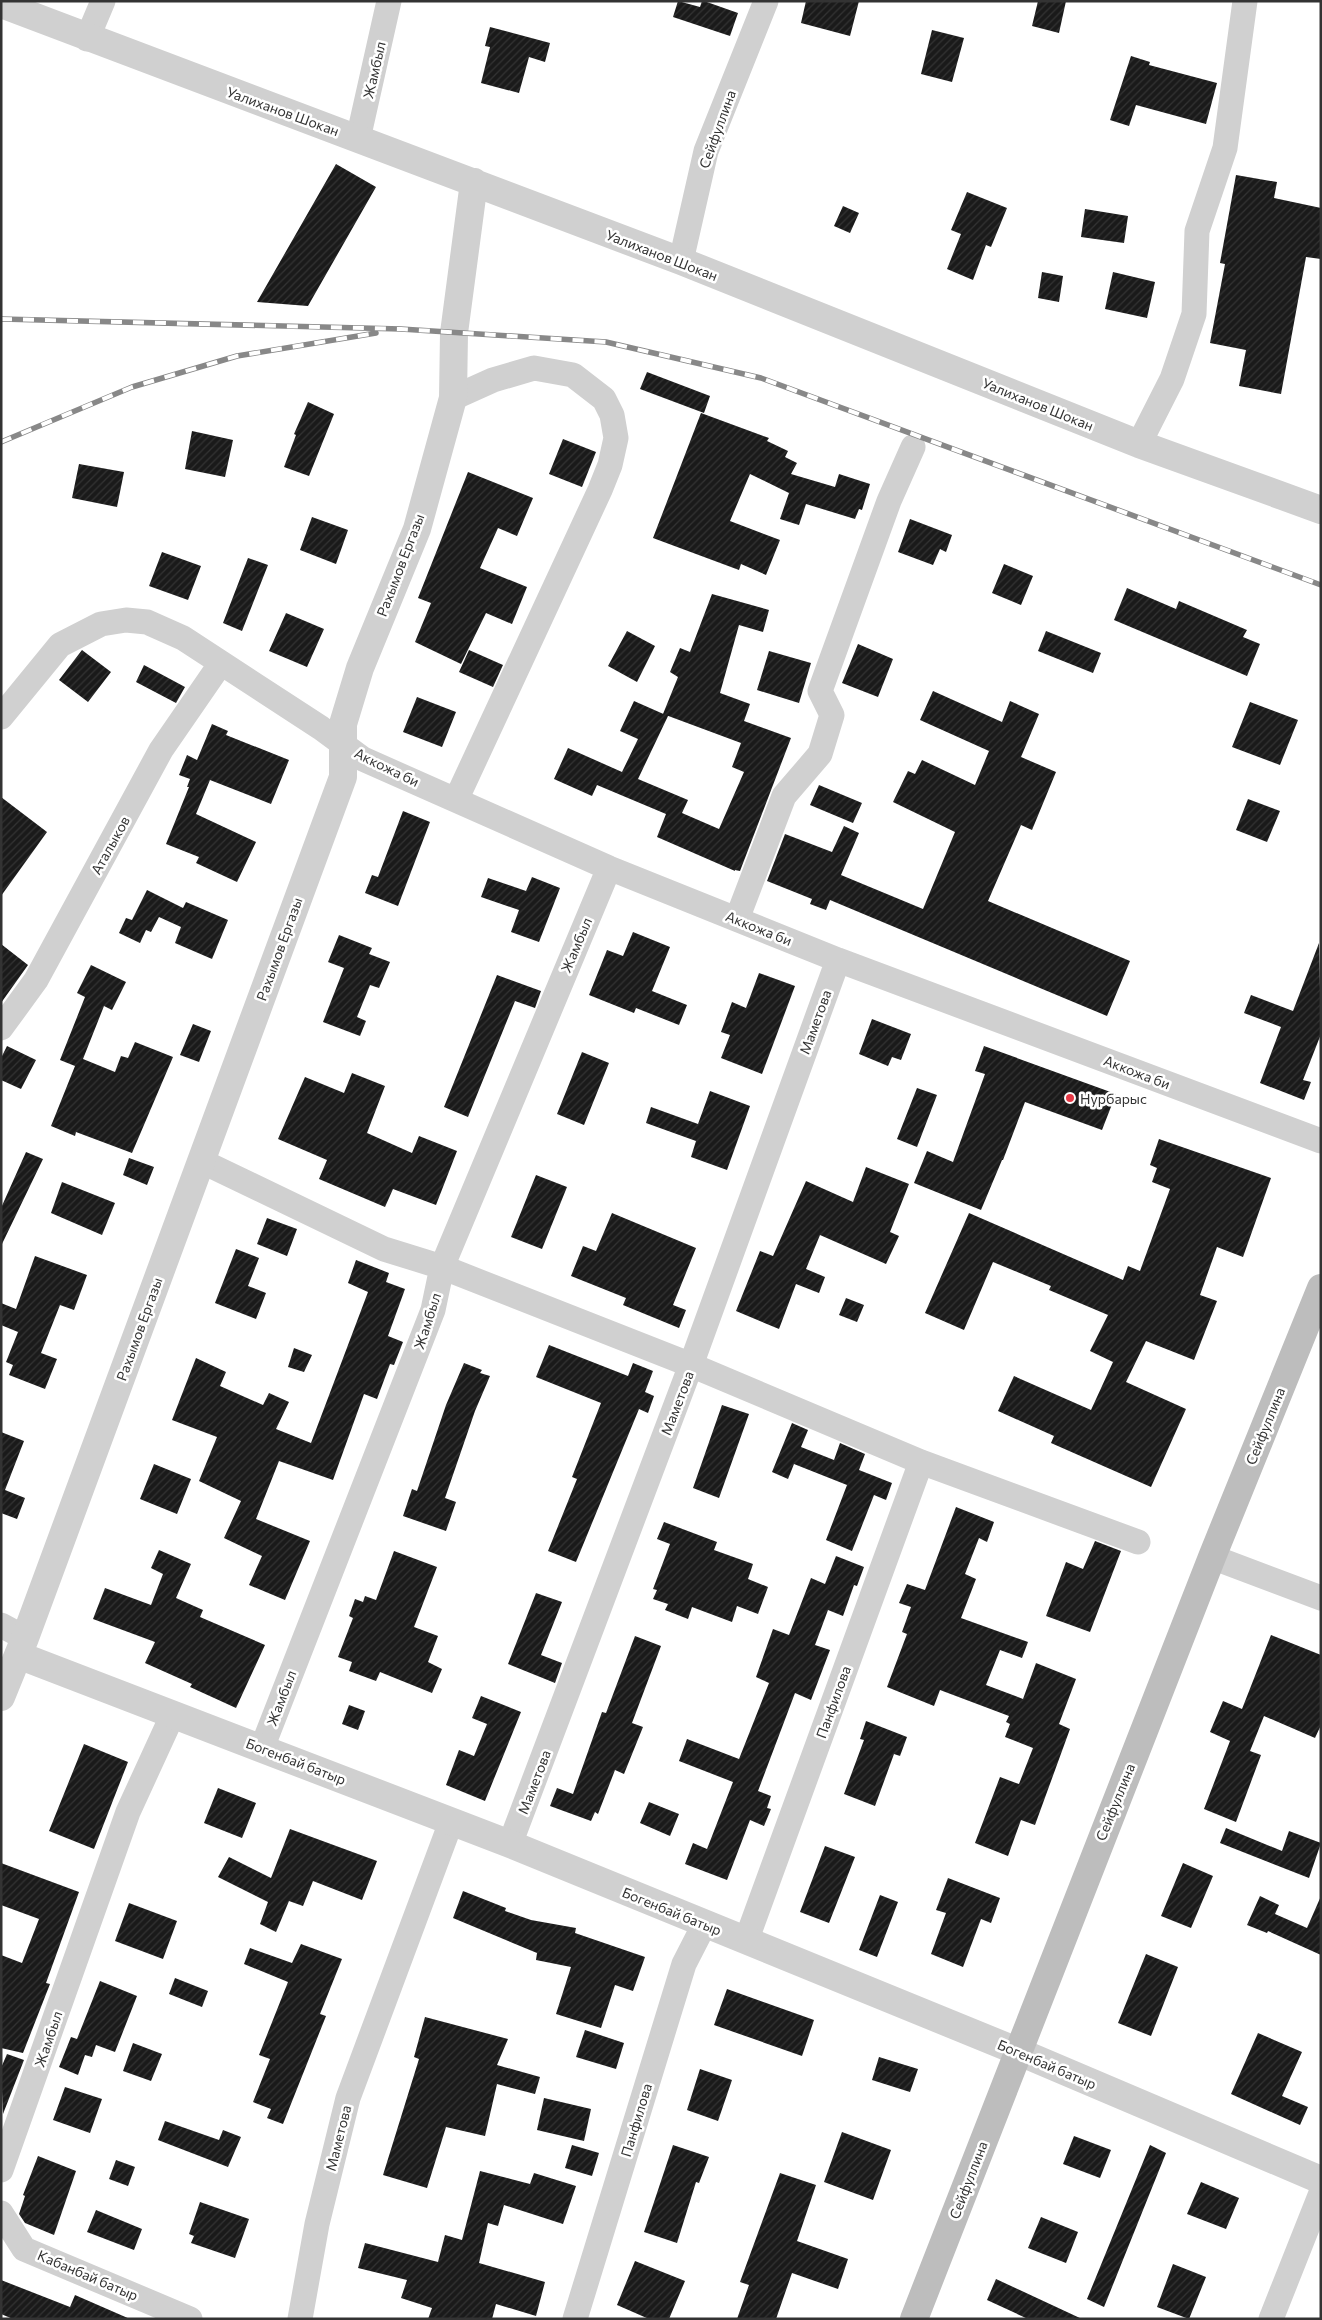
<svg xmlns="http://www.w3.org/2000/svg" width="1322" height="2320" font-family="Commissioner,sans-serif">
<defs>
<pattern id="building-hatch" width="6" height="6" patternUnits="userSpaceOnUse" patternTransform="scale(1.25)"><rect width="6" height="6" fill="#1a1a1a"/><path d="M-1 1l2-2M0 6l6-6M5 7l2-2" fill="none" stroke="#333"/></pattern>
</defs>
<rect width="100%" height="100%" fill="#fff"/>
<path fill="url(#building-hatch)" d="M 678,1 L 700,7 L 702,1 L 704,1 L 738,13 L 730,36 L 673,17 Z
M 806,1 L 859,1 L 850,36 L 801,23 Z
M 1038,1 L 1066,1 L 1059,33 L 1032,26 Z
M 490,27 L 550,43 L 545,62 L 529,57 L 519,93 L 481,83 L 490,47 L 485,46 Z
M 932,30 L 964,38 L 952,82 L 921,74 Z
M 1131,56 L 1150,62 L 1149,65 L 1217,83 L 1206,124 L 1136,105 L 1129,126 L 1110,120 Z
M 336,164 L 376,187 L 308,306 L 257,302 Z
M 1236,175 L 1277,182 L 1274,198 L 1321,208 L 1321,259 L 1306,257 L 1281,394 L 1239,386 L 1246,350 L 1210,343 L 1225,264 L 1220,263 Z
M 967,192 L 1007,208 L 991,247 L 986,245 L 973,280 L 947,269 L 961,234 L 951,230 Z
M 843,206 L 859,213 L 850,233 L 834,226 Z
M 1085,209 L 1128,216 L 1124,243 L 1081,237 Z
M 1042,272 L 1063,276 L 1059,302 L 1038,298 Z
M 1113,272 L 1155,282 L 1147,318 L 1105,309 Z
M 647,372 L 710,396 L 704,413 L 640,389 Z
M 308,402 L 334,414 L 309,476 L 284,467 L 296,435 L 294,434 Z
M 701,413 L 769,438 L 767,441 L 788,451 L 785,457 L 797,463 L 791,474 L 835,487 L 839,474 L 870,484 L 862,510 L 859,509 L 855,519 L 806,504 L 799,525 L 780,519 L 789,493 L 750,474 L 730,521 L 780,540 L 766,575 L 741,564 L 739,570 L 653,538 Z
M 192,431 L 233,440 L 225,477 L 185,469 Z
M 563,439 L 596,452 L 582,487 L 549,474 Z
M 79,464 L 124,472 L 117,507 L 72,498 Z
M 468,472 L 533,498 L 517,536 L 498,528 L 480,568 L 527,587 L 512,624 L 486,613 L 461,664 L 415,642 L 431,603 L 418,598 Z
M 312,517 L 348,530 L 336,564 L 300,550 Z
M 910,519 L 952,535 L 946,552 L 940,549 L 933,565 L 898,552 Z
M 162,552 L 201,566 L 188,600 L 149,586 Z
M 248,558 L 268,565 L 242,631 L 223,623 Z
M 1004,564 L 1033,576 L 1021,605 L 992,593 Z
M 1127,588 L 1176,609 L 1179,601 L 1247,630 L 1243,637 L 1260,644 L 1247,676 L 1114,620 Z
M 712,594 L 769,610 L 763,632 L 739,625 L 720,693 L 750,704 L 744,721 L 791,738 L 740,871 L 735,870 L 735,871 L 657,837 L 666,814 L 597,785 L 592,796 L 554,779 L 568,748 L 622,772 L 638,739 L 620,731 L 634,701 L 668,716 L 638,779 L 688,800 L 682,813 L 719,829 L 744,772 L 732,767 L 741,743 L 663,714 L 678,677 L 670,672 L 680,648 L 690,652 Z
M 286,613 L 324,629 L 307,667 L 269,651 Z
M 627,631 L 655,646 L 637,682 L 608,666 Z
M 1046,631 L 1101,653 L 1093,673 L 1038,651 Z
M 858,644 L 893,659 L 878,697 L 842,683 Z
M 82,650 L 111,672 L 88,702 L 59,680 Z
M 469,650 L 503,665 L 493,687 L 459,672 Z
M 769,651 L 811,663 L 799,703 L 757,690 Z
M 144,665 L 185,687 L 176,703 L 136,682 Z
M 933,691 L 1002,722 L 1010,701 L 1039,714 L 1021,757 L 1056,772 L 1032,830 L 1021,825 L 988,901 L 1130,961 L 1107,1016 L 830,900 L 826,910 L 810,904 L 812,899 L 767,881 L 785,834 L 832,852 L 844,826 L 859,833 L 841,875 L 923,909 L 955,832 L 893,802 L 908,771 L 915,774 L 922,760 L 975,785 L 989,751 L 920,720 Z
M 417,697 L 456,712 L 442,747 L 403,732 Z
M 1250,702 L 1298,720 L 1280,765 L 1232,747 Z
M 212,724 L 228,731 L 226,735 L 289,760 L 271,804 L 210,780 L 196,814 L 256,842 L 237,882 L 196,863 L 199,857 L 166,844 L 189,787 L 187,787 L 190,779 L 179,775 L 187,755 L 197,760 Z
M 819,785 L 862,803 L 853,823 L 810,805 Z
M 1,797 L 47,832 L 1,896 Z
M 1248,799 L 1280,811 L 1267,842 L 1236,830 Z
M 403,811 L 430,822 L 398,906 L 365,893 L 372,875 L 378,877 Z
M 532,877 L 560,888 L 539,942 L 511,932 L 519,910 L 481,897 L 488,878 L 526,891 Z
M 147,890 L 183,908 L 186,902 L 228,920 L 212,959 L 175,943 L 181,927 L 159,917 L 151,932 L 146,930 L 140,943 L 119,933 L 126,918 L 132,920 Z
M 633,932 L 670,947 L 652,991 L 687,1005 L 679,1025 L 636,1008 L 634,1013 L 589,995 L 607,950 L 623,956 Z
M 339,935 L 372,948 L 369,954 L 390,962 L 379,988 L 370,985 L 357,1017 L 366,1021 L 360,1036 L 323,1022 L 344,968 L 328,962 Z
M 1319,943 L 1321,1034 L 1303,1080 L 1311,1082 L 1304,1100 L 1260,1083 L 1281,1027 L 1244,1013 L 1251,995 L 1293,1011 Z
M 1,944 L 28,965 L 1,1003 Z
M 91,965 L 126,982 L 112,1010 L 104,1006 L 83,1059 L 115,1072 L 121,1056 L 128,1058 L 135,1042 L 173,1057 L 132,1153 L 76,1132 L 75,1136 L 51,1126 L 75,1066 L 60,1060 L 85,997 L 77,993 Z
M 759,973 L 795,986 L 762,1074 L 721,1058 L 730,1035 L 721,1032 L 732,1002 L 746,1008 Z
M 497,975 L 541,991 L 535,1008 L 515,1001 L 468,1117 L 444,1107 Z
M 872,1019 L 911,1034 L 901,1060 L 892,1057 L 888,1066 L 859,1054 Z
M 193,1024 L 211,1031 L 199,1062 L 180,1055 Z
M 7,1046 L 36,1060 L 21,1089 L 1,1080 L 1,1058 Z
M 984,1046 L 1116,1094 L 1102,1130 L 1025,1102 L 1003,1160 L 1002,1160 L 981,1210 L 914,1183 L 927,1151 L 953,1162 L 985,1074 L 975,1071 Z
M 582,1052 L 609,1063 L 584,1125 L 557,1114 Z
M 352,1073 L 385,1086 L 367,1133 L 412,1153 L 419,1136 L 457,1151 L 436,1205 L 393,1189 L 385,1207 L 319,1179 L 327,1160 L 278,1139 L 305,1077 L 344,1093 Z
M 917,1088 L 937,1095 L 917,1147 L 897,1139 Z
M 710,1091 L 750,1106 L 727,1170 L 691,1157 L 696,1141 L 646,1123 L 651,1107 L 698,1124 Z
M 1159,1139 L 1271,1178 L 1243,1257 L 1217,1247 L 1200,1295 L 1217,1301 L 1194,1360 L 1146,1341 L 1126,1382 L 1186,1409 L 1151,1487 L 1051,1443 L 1054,1436 L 998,1411 L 1014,1376 L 1091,1410 L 1113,1362 L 1090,1351 L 1108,1315 L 1049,1290 L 1051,1286 L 993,1262 L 964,1330 L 925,1313 L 969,1213 L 1123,1280 L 1128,1266 L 1140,1271 L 1170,1189 L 1152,1182 L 1157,1168 L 1150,1165 Z
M 26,1152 L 43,1159 L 2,1244 L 1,1208 Z
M 129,1158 L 154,1167 L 147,1185 L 123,1175 Z
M 866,1167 L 909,1184 L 890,1232 L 899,1236 L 886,1264 L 820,1235 L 806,1269 L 825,1277 L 819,1293 L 796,1284 L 779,1329 L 736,1311 L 760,1251 L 773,1256 L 806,1181 L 853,1202 Z
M 536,1175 L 567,1187 L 542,1249 L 511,1237 Z
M 62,1182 L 115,1203 L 102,1235 L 51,1213 Z
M 612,1213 L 696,1248 L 673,1305 L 686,1310 L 679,1328 L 623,1305 L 626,1298 L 571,1276 L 583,1246 L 596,1251 Z
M 267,1218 L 297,1229 L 287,1256 L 257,1244 Z
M 236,1249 L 259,1258 L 248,1286 L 266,1293 L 256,1319 L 215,1303 Z
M 35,1256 L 87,1275 L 74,1310 L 60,1305 L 41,1353 L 57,1359 L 45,1389 L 9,1375 L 13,1365 L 6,1362 L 18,1332 L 1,1325 L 1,1303 L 16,1309 Z
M 356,1260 L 389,1273 L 386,1282 L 405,1289 L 388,1336 L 403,1342 L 394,1365 L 390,1364 L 377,1399 L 364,1394 L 333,1480 L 279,1461 L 256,1519 L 310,1541 L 285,1600 L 249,1585 L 262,1556 L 224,1538 L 241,1501 L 199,1481 L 217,1437 L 172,1420 L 196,1358 L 226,1372 L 220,1386 L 263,1405 L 269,1393 L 289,1402 L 276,1429 L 311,1443 L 368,1292 L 348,1283 Z
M 846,1298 L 864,1305 L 857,1322 L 839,1315 Z
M 549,1345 L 628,1376 L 633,1363 L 653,1371 L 645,1392 L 654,1396 L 648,1413 L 639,1409 L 576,1562 L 548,1551 L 577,1479 L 572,1477 L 601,1403 L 536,1377 Z
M 294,1348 L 312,1355 L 304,1372 L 288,1367 Z
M 464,1363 L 482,1370 L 480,1373 L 490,1376 L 475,1411 L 445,1498 L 456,1502 L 446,1531 L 403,1516 L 412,1489 L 417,1491 L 446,1405 Z
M 722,1405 L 749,1414 L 719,1498 L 693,1488 Z
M 792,1423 L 808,1430 L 801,1447 L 834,1460 L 840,1443 L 865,1454 L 859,1470 L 892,1483 L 886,1500 L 874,1495 L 852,1551 L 826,1540 L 847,1485 L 794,1464 L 788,1479 L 772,1472 Z
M 1,1432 L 24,1441 L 5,1490 L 25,1498 L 17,1519 L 1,1513 Z
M 154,1464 L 191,1479 L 177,1514 L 140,1499 Z
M 956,1507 L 994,1522 L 987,1542 L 979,1538 L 965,1574 L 976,1579 L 961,1618 L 1028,1642 L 1022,1658 L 1000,1650 L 986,1685 L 1023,1699 L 1036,1663 L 1076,1679 L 1059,1724 L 1070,1729 L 1035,1825 L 1021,1820 L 1008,1856 L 975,1843 L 1000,1777 L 1019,1784 L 1033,1748 L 1005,1737 L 1010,1724 L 1006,1722 L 1009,1716 L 940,1690 L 934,1706 L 887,1687 L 907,1634 L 902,1632 L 911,1607 L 899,1603 L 907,1584 L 925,1590 Z
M 664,1522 L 717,1542 L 714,1550 L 753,1564 L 748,1579 L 768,1587 L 758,1614 L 737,1606 L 732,1622 L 692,1607 L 688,1619 L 665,1610 L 668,1604 L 653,1599 L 657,1590 L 653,1589 L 670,1544 L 657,1539 Z
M 1095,1541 L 1121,1551 L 1090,1632 L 1046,1616 L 1066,1562 L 1083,1569 Z
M 159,1550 L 191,1564 L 176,1598 L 203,1610 L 200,1617 L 265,1645 L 236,1708 L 190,1687 L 192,1684 L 145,1663 L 155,1642 L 93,1619 L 105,1588 L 151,1605 L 163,1574 L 151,1568 Z
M 394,1551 L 437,1567 L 414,1627 L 438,1636 L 428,1662 L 442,1669 L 432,1693 L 380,1672 L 376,1681 L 349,1671 L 352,1662 L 338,1657 L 353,1618 L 349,1616 L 355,1599 L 363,1602 L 365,1596 L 376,1600 Z
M 836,1556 L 864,1567 L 857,1586 L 854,1585 L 843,1616 L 828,1610 L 815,1645 L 830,1650 L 811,1700 L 795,1693 L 758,1791 L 771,1796 L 767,1808 L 771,1809 L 764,1826 L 750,1820 L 727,1880 L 685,1864 L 693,1843 L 707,1849 L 733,1782 L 679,1761 L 687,1739 L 739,1759 L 769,1683 L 756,1677 L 773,1629 L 789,1635 L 811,1578 L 825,1584 Z
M 536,1593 L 562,1602 L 541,1655 L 562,1663 L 555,1683 L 508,1664 Z
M 1271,1635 L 1321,1655 L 1321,1725 L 1315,1738 L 1264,1716 L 1250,1751 L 1261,1755 L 1236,1822 L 1204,1809 L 1230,1741 L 1210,1732 L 1223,1701 L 1242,1709 Z
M 635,1636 L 661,1646 L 632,1723 L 643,1727 L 624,1774 L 615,1770 L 598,1814 L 595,1812 L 591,1821 L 550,1806 L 557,1788 L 573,1794 L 602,1712 L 606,1713 Z
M 481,1696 L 521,1712 L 485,1801 L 446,1785 L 459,1750 L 474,1756 L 487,1724 L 472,1718 Z
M 349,1705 L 365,1711 L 358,1730 L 342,1724 Z
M 866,1721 L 907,1737 L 900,1756 L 894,1754 L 875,1806 L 844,1794 L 864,1740 L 860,1739 Z
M 84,1744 L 128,1762 L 94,1849 L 49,1831 Z
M 218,1788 L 256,1803 L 242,1838 L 204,1823 Z
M 649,1802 L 679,1814 L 670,1836 L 640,1823 Z
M 1226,1828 L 1282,1851 L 1289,1831 L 1321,1843 L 1309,1878 L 1220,1843 Z
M 290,1829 L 377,1861 L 362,1900 L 313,1881 L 303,1906 L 289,1901 L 276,1932 L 260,1924 L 268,1902 L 218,1877 L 229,1857 L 271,1878 Z
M 825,1846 L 855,1857 L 829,1923 L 800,1912 Z
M 1,1863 L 79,1892 L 46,1983 L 50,1984 L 23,2053 L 1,2048 L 1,1955 L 22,1963 L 39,1919 L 1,1905 Z
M 1183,1863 L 1213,1876 L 1191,1928 L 1161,1916 Z
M 948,1878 L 1000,1898 L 991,1923 L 981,1919 L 963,1967 L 931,1954 L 946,1913 L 936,1910 Z
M 463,1891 L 506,1908 L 505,1911 L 531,1920 L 576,1928 L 575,1933 L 645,1957 L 633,1991 L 615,1985 L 601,2028 L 556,2014 L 571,1967 L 536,1960 L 537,1953 L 453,1918 Z
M 880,1895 L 898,1902 L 877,1957 L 859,1950 Z
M 1260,1896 L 1279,1905 L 1275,1914 L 1307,1928 L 1321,1896 L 1321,1955 L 1268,1931 L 1267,1933 L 1247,1925 Z
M 129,1903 L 177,1921 L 163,1959 L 115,1941 Z
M 301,1944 L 342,1959 L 320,2014 L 326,2016 L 283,2124 L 267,2118 L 271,2109 L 253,2102 L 270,2059 L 259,2055 L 288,1982 L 244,1964 L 250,1948 L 292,1963 Z
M 1146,1954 L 1178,1967 L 1151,2036 L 1118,2023 Z
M 175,1978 L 208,1991 L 202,2007 L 169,1994 Z
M 100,1981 L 137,1996 L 115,2052 L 96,2045 L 92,2057 L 85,2055 L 78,2075 L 59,2067 L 71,2037 L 77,2039 Z
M 727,1989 L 814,2020 L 802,2056 L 714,2025 Z
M 425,2017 L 508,2039 L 497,2065 L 540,2077 L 535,2094 L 497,2084 L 485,2136 L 446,2127 L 427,2188 L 383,2175 L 419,2059 L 414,2057 Z
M 585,2030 L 624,2043 L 616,2069 L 576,2057 Z
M 1258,2033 L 1302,2052 L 1282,2096 L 1308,2107 L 1300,2125 L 1231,2094 Z
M 133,2043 L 162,2054 L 151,2081 L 123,2071 Z
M 7,2054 L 24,2060 L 3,2114 L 1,2068 Z
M 879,2057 L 918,2069 L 910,2092 L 872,2080 Z
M 700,2069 L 732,2080 L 718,2121 L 687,2110 Z
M 65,2087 L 102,2099 L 90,2133 L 53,2120 Z
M 544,2098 L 591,2109 L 584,2141 L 537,2130 Z
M 165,2121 L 219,2140 L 223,2130 L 241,2137 L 228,2167 L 158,2140 Z
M 842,2132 L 891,2150 L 873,2200 L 824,2182 Z
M 1074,2136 L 1111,2150 L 1100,2178 L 1063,2164 Z
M 572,2145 L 599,2153 L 592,2176 L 565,2168 Z
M 673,2145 L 709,2157 L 699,2183 L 696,2182 L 677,2243 L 644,2232 Z
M 1150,2145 L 1166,2153 L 1104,2307 L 1087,2299 Z
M 38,2156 L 76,2171 L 54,2235 L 25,2223 L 19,2214 L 25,2196 L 23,2195 Z
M 116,2160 L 135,2167 L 128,2186 L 109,2179 Z
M 480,2171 L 530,2184 L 534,2173 L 576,2186 L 563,2224 L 504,2205 L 498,2226 L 488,2223 L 479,2263 L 545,2282 L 536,2316 L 496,2304 L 492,2319 L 428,2319 L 432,2308 L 401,2298 L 407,2280 L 358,2268 L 365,2243 L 438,2262 L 445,2235 L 462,2240 Z
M 780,2173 L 816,2185 L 797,2241 L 848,2259 L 838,2289 L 792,2273 L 776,2319 L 737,2319 L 749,2285 L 740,2282 Z
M 1201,2182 L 1239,2198 L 1226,2229 L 1187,2214 Z
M 200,2202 L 249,2219 L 235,2258 L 191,2243 L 194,2236 L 189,2234 Z
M 96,2210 L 142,2229 L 134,2250 L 87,2232 Z
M 1041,2217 L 1078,2232 L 1066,2263 L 1028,2248 Z
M 635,2261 L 685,2281 L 669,2319 L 649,2319 L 617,2305 Z
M 1173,2264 L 1206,2277 L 1189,2319 L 1157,2307 Z
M 996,2279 L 1082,2319 L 1028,2319 L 987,2300 Z
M 1,2280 L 70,2307 L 75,2295 L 130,2319 L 13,2319 L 1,2314 Z"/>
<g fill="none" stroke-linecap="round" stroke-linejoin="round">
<path stroke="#d0d0d0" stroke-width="25" d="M 87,39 L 103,1
M 358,139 L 389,1
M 681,261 L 706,151 L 766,1
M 453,398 L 493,380 L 534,368 L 573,375 L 604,399 L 612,415 L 616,438 L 610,465 L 600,490 L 456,800
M 1139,444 L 1172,379 L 1194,314 L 1197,231 L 1225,148 L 1245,1
M 1,717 L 60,645 L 101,624 L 126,620 L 147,622 L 183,638 L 321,728 L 363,759 L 609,868 L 838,960 L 1321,1141
M 737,919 L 784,796 L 820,754 L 832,715 L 820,691 L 889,501 L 913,447
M 1,1028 L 36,980 L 161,750 L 221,663
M 201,1161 L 384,1249 L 442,1267 L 691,1365 L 921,1462 L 1138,1542
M 1212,1557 L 1321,1598
M 1,1625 L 25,1638
M 262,1748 L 433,1310 L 442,1267 L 609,868
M 510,1844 L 691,1365 L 838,960
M 746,1941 L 921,1462
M 1,2170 L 128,1812 L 173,1714
M 1,2213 L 24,2249 L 190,2319
M 300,2319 L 317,2224 L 348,2098 L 451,1822
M 575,2319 L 684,1964 L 704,1925
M 1271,2319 L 1321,2193"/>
<path stroke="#d0d0d0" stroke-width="28" d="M 1,4 L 681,261 L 1139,444 L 1321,510
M 18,1655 L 510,1844 L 1017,2051 L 1321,2180
M 1,1697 L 25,1638 L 343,777 L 343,724 L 360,668 L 417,529 L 453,398 L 454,333 L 474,182"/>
<path stroke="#bdbdbd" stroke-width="28" d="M 914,2319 L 1212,1557 L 1321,1288"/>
<defs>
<path id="rail" d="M 1,319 L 401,329 L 606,342 L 761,378 L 1321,585
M 1,442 L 132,387 L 237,356 L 376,333"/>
</defs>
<use href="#rail" stroke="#888" stroke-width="5.5"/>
<use href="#rail" stroke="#fff" stroke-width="4" stroke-dasharray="11" stroke-linecap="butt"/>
</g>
<circle fill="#e63946" stroke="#fff" stroke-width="2" cx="1070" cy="1098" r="5"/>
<g text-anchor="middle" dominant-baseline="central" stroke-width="5" stroke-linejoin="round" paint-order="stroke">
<g font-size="14" fill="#333" stroke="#fff">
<text transform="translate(374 70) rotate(-77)">Жамбыл</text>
<text transform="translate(283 111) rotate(20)">Уалиханов Шокан</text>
<text transform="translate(717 129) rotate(-70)">Сейфуллина</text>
<text transform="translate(662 255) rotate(21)">Уалиханов Шокан</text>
<text transform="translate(1038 404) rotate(22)">Уалиханов Шокан</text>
<text transform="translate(400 565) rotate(-69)">Рахымов Ергазы</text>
<text transform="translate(387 767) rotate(26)">Аккожа би</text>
<text transform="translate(110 845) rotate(-61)">Аталыков</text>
<text transform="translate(759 928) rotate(22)">Аккожа би</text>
<text transform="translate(576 945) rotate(-67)">Жамбыл</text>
<text transform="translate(279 949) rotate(-70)">Рахымов Ергазы</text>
<text transform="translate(815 1022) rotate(-70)">Маметова</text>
<text transform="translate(1137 1072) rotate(21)">Аккожа би</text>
<text transform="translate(427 1321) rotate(-72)">Жамбыл</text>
<text transform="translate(139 1329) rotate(-70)">Рахымов Ергазы</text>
<text transform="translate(677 1403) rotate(-69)">Маметова</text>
<text transform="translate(1265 1426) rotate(-68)">Сейфуллина</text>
<text transform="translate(281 1698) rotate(-69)">Жамбыл</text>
<text transform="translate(833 1702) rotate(-70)">Панфилова</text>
<text transform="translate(296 1761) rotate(21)">Богенбай батыр</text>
<text transform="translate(534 1782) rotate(-69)">Маметова</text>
<text transform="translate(1115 1802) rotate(-68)">Сейфуллина</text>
<text transform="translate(672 1911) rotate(22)">Богенбай батыр</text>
<text transform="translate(48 2039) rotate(-71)">Жамбыл</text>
<text transform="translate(1047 2064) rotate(23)">Богенбай батыр</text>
<text transform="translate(636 2120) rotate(-73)">Панфилова</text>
<text transform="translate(338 2138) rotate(-76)">Маметова</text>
<text transform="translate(968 2180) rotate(-69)">Сейфуллина</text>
<text transform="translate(88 2275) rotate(23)">Кабанбай батыр</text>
</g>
<g font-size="14" fill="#333" stroke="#fff" text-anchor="start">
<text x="1080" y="1098">Нурбарыс</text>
</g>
</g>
<rect width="1322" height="2320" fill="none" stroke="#333333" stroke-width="5"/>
</svg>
